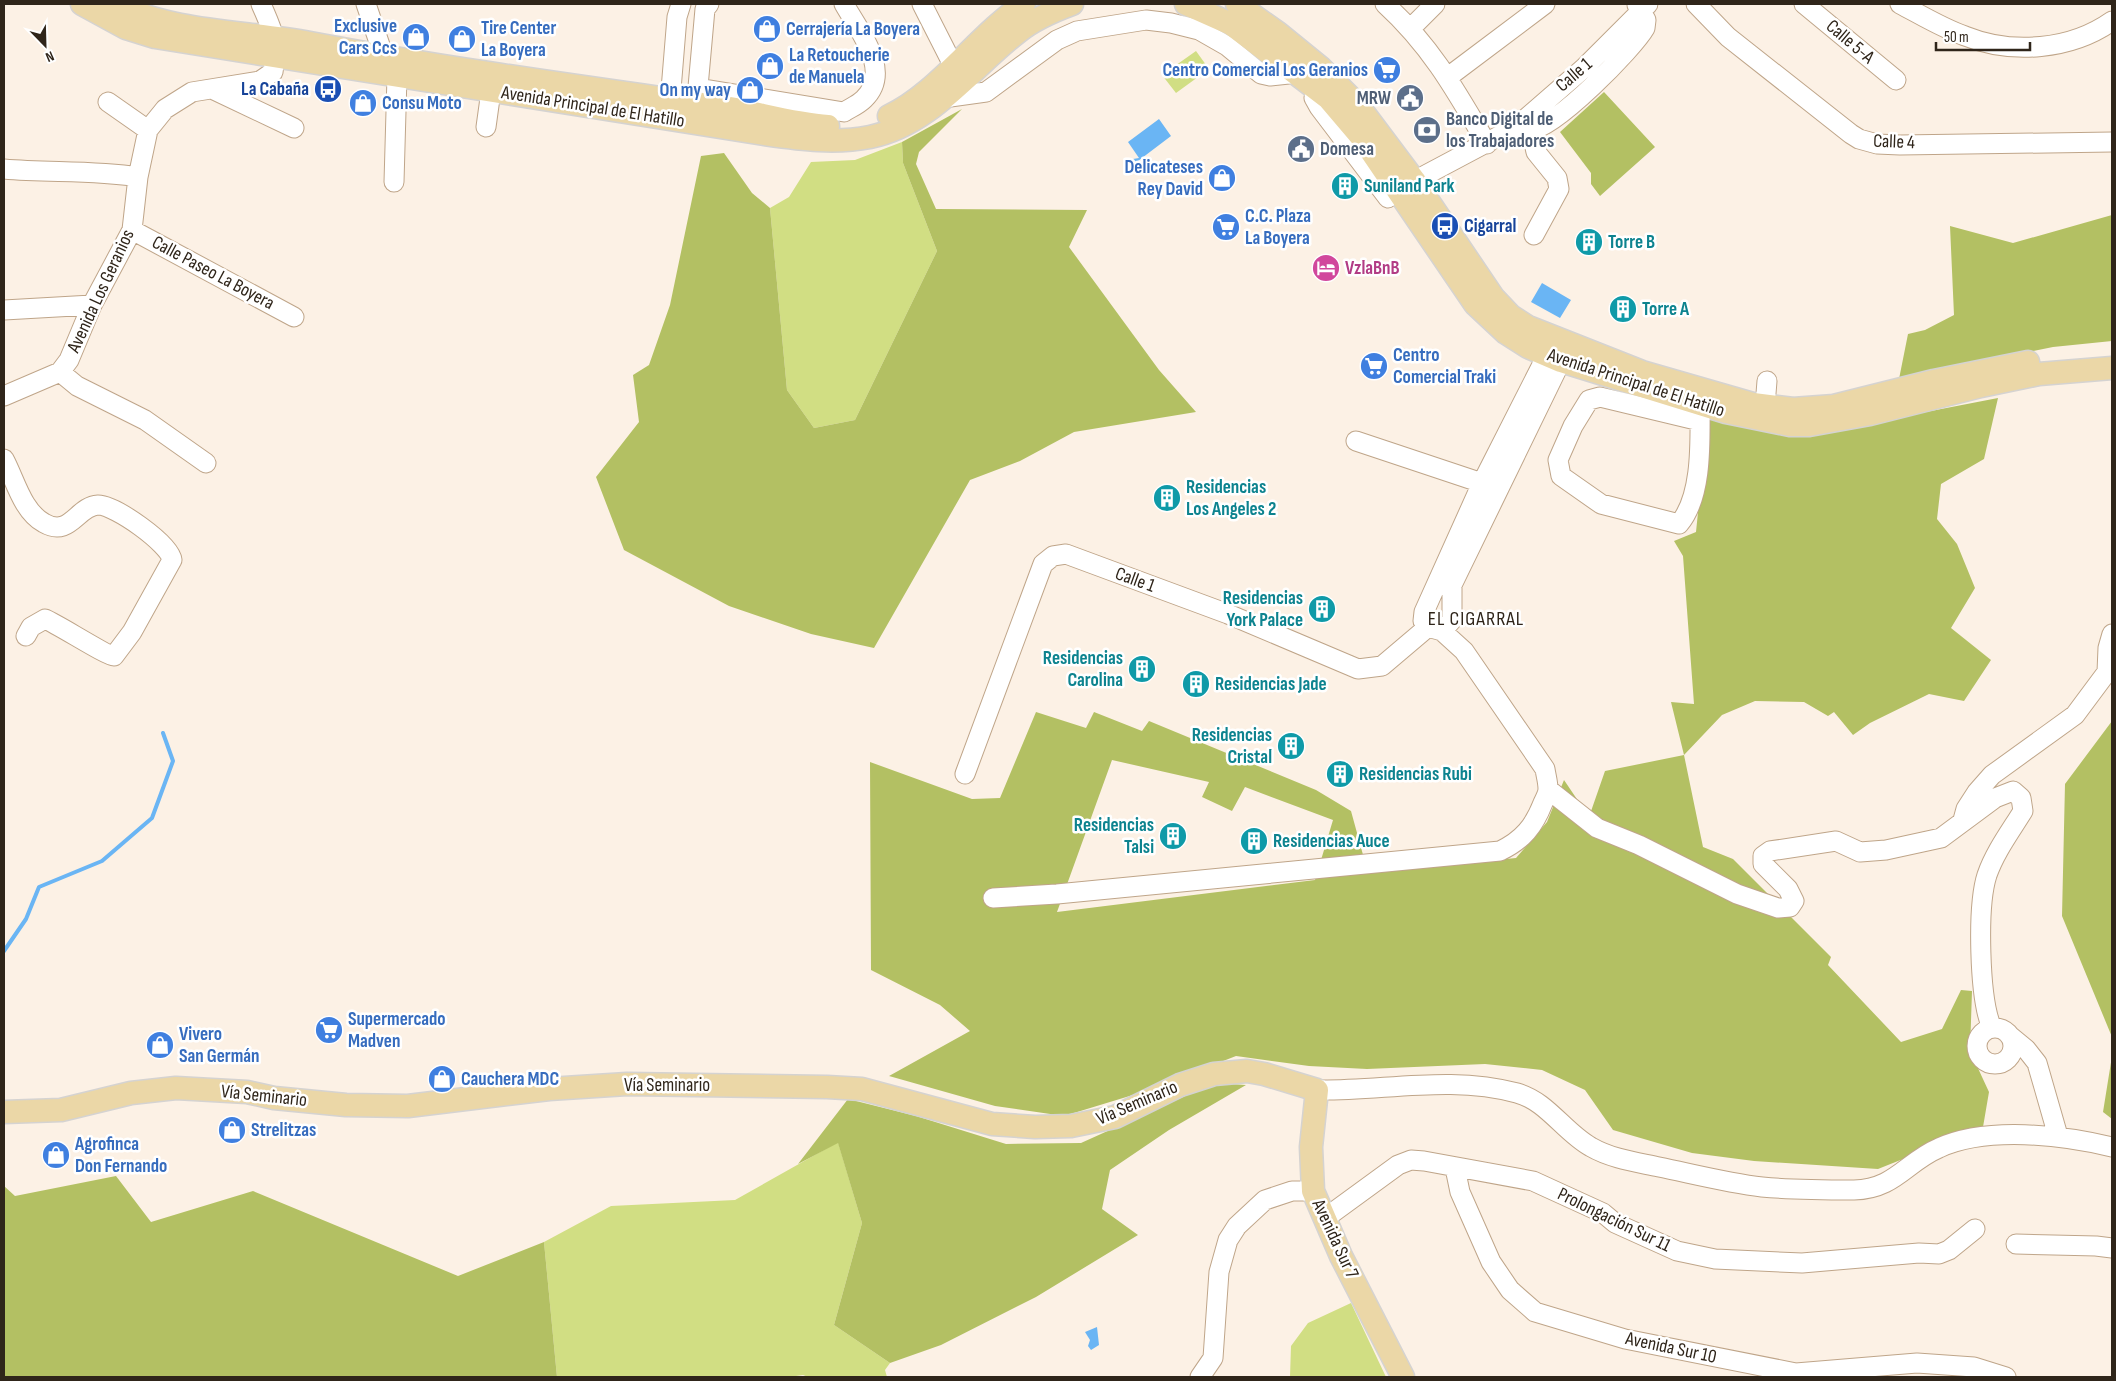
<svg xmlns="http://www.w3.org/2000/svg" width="2116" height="1381" font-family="'Sofia Sans Condensed',sans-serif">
<rect width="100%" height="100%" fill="#fcf1e5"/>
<path fill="#d1de83" d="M 1196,51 L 1209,69 L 1176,93 L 1162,75 Z
M 902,142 L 903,163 L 937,251 L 855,420 L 814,428 L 787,390 L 770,208 L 789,197 L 811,162 L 855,160 Z
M 838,1142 L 862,1223 L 834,1325 L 890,1363 L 885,1370 L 887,1377 L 808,1377 L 803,1375 L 789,1377 L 557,1377 L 544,1242 L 611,1206 L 735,1200 Z
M 1351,1303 L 1386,1377 L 1290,1377 L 1291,1346 L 1308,1323 Z"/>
<path fill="#b3c063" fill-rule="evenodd" d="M 1604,92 L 1655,147 L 1600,196 L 1591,184 L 1591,173 L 1560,132 Z
M 962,109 L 919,152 L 916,164 L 936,209 L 1087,210 L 1069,247 L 1159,370 L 1196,412 L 1074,432 L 1020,461 L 970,480 L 874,648 L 811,634 L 729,606 L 624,550 L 596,477 L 639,422 L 633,375 L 649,365 L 670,305 L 701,156 L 724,153 L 752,193 L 770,208 L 787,390 L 814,428 L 855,420 L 937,251 L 903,163 L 902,142 Z
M 2112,215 L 2112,341 L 2053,347 L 1899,379 L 1908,334 L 1925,330 L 1954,315 L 1950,226 L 2013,243 Z
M 1998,398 L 1984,459 L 1941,484 L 1937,519 L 1957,544 L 1975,588 L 1951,628 L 1991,660 L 1964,701 L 1929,694 L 1870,723 L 1853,735 L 1834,712 L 1828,716 L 1804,702 L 1755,701 L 1722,715 L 1684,755 L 1703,847 L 1733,859 L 1831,957 L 1828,965 L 1901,1042 L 1942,1029 L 1961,990 L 1972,991 L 1970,1051 L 1989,1092 L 1983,1127 L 1878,1169 L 1754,1161 L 1692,1153 L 1613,1130 L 1585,1090 L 1542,1070 L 1485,1064 L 1367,1069 L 1309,1066 L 1236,1056 L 1146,1091 L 1064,1116 L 995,1106 L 889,1076 L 970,1031 L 940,1005 L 871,970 L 870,762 L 972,799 L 1000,798 L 1036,712 L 1086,728 L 1094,712 L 1142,731 L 1149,721 L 1316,790 L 1351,811 L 1368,873 L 1516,858 L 1547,822 L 1564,780 L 1589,817 L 1605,771 L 1684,755 L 1671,702 L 1694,704 L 1683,556 L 1674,541 L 1696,532 L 1708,415 L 1802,436 ZM 1112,760 L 1209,782 L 1202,797 L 1232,811 L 1245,787 L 1333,820 L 1315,880 L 1057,912 Z
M 2112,721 L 2112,1037 L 2062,916 L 2065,784 Z
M 2112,1056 L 2112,1119 L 2103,1112 Z
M 1214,1083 L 1246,1085 L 1169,1130 L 1110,1170 L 1102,1209 L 1138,1235 L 1036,1297 L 941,1345 L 890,1363 L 834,1325 L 862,1223 L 838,1143 L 798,1164 L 848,1099 L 916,1116 L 1006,1144 L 1081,1143 Z
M 116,1176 L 151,1222 L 253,1191 L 458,1276 L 544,1242 L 557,1377 L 4,1377 L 4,1186 L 15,1196 Z"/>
<path fill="#6ab5f4" d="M 1159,119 L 1171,136 L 1138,161 L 1135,170 L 1130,169 L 1126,165 L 1127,160 L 1139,158 L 1128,142 Z
M 1542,283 L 1571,300 L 1560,318 L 1531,302 Z
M 1097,1327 L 1099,1345 L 1091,1350 L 1088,1346 L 1090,1340 L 1085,1332 Z"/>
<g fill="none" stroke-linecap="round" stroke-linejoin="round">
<path stroke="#6ab5f4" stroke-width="4" d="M 4,951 L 26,919 L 39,887 L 102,861 L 152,818 L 173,761 L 163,733"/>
<defs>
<path id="minor" d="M 366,4 L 384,57
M 922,4 L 953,65
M 1385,4 C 1431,46 1456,91 1487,144
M 1696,4 L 1728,37 L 1851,134 L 1859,139 L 1877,144 L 1900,145 L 2112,142
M 1804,4 L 1896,80
M 1900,4 C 1921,15 1942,28 1965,36 C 2012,55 2071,50 2112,21
M 1411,28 L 1435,4
M 1448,77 L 1545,4
M 698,88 L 844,112 C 850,108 858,105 864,99 C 893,71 859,31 844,4
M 1317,89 L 1314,98 L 1319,107 L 1388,198
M 214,90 L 294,128
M 697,98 L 705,9 L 709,4
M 943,98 L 986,92 L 1057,40 L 1077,31 L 1146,20 L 1171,23 L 1199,30 L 1227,46 L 1261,74 L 1270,76 L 1298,73
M 108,102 L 148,130
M 669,114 L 677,17 L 681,4
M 486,127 L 491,91
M 1516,127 C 1521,128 1527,130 1531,130 C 1555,128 1633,49 1645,28 L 1646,20 L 1637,5
M 1531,130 L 1536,152 L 1557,178 L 1559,189 L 1534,235
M 4,169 C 48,173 93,170 138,177
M 394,182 L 397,76
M 1403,187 L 1516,127 L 1584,68 L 1648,4
M 132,230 L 294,317
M 4,310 L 92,305
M 1562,340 L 1561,361 L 1452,585 L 1452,620 L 1442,631 L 1428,627 L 1423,621 L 1424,612 L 1482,483 L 1547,355 Z
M 60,372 L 77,386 L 145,420 L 206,463
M 4,396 L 60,372 L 69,360 L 92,305 L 132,230 L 138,177 L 148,130 L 165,109 L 192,92 L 260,81 L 273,72 C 279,41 273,32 261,4
M 1765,406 L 1767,381
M 1700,421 L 1600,397 L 1589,400 L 1573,426 L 1558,460 L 1561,476 L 1601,504 L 1679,524 C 1703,496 1700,439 1700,404
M 1356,441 L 1482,483
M 4,459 C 15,479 22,511 44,523 C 70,538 77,506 98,505 C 115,505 170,544 172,560 L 132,632 L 114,656 C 107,656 59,625 45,619 L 31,627 L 26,636
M 965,774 L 1043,564 L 1053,556 L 1066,554 L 1228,614 L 1358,669 L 1382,666 L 1428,627
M 1549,790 L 1597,828 L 1639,845 L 1737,894 L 1778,908 L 1790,907 L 1794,901 L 1788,889 L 1763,864 L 1763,856 L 1770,851 L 1836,841 L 1860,852 L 1886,850 L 1941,838 L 1995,798 L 2013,791 L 2021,798 L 2023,811 C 2010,832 1995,852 1987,875 C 1977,906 1979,999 1992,1028
M 1963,820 L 1966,809 L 1977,792 L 1992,775 L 2075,715 L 2107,672 L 2108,648 L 2112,634
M 993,898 L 1057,894 L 1500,851 C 1523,840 1534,826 1543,803 C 1545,799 1548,793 1548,789 C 1548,782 1546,776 1545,769 L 1464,651 L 1442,631
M1977 1046a18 18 0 1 1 36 0a18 18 0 1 1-36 0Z
M 2009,1035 L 2026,1049 L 2037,1063 L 2058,1136
M 1317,1090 C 1384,1091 1451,1075 1517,1093 C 1547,1101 1565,1133 1591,1147 C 1612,1159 1636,1162 1659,1167 C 1693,1174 1728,1183 1762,1187 C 1793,1190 1824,1190 1854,1190 C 1895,1189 1906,1162 1939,1148 C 1987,1126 2062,1135 2112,1147
M 1455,1168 L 1460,1192 L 1491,1262 L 1510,1290 L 1535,1312 L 1625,1339 L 1796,1373 L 1917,1363 L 1974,1367 L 2006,1377
M 1324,1219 L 1398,1165 L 1411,1160 L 1424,1161 L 1533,1181 L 1603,1213 L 1615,1223 L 1677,1251 L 1715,1259 L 1802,1263 L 1919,1253 L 1939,1254 L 1949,1250 L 1975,1229
M 2016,1244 L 2096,1246 L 2112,1248
M 1200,1377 L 1213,1358 L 1219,1272 L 1228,1240 L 1237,1226 L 1265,1200 L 1292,1191 L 1313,1191"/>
<path id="major" d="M 82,4 L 126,28 L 155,37 L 764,134 C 800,139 834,144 870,137 C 931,125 971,68 1018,32 C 1034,19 1053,11 1072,4
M 115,4 C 175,33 246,31 310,43 C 443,68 576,86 710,105 C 750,110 788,123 828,126
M 1186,4 L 1231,24 L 1328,98 L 1362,138 L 1475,304 L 1506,333 L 1528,347 L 1561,361 L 1726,412 L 1790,425 L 1809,425 L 1870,414 L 1981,386 L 2039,374 L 2112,368
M 1237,4 L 1278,33 L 1321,68 L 1357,104 L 1414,180 L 1493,297 L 1511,316 L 1528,327 L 1642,372 L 1753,404 L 1793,409 L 1834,406 L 1934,381 L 2028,362
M 889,116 C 937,94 978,35 1024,4
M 4,1112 L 61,1110 L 131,1093 L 176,1088 L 247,1092 L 274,1098 L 346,1105 L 408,1106 L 549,1089 L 627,1084 L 827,1087 L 862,1089 L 992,1124 L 1035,1127 L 1071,1126 L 1115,1117 L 1180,1085 L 1214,1074 L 1247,1071 L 1264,1074 L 1317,1090 L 1311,1147 L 1313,1191 L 1341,1256 L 1403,1377"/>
</defs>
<use href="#minor" stroke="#bfa589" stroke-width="21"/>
<use href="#major" stroke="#d5d3d1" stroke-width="25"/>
<use href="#minor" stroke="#fff" stroke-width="19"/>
<use href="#major" stroke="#ebd7a7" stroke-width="22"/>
</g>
<defs>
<symbol id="shop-disc" viewBox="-11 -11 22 22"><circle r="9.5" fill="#3f7fe0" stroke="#fff"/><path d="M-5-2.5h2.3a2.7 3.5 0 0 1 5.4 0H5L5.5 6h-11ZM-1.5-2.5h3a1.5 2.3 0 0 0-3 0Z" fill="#fff"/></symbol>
<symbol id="supermarket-disc" viewBox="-11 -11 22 22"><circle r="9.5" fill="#3f7fe0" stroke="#fff"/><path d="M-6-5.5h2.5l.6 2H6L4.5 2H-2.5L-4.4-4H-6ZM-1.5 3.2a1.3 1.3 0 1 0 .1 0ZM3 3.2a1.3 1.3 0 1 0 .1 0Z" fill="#fff"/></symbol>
<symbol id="bus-disc" viewBox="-11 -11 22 22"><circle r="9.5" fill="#1a4fb4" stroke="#fff"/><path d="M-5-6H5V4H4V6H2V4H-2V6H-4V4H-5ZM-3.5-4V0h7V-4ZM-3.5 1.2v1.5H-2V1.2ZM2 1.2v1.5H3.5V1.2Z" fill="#fff"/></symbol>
<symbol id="civic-disc" viewBox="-11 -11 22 22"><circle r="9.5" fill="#5c6f8a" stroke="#fff"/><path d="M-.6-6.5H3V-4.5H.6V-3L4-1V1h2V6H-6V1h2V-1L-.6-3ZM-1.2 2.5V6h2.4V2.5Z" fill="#fff"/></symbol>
<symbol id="bank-disc" viewBox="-11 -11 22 22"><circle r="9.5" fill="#5c6f8a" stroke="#fff"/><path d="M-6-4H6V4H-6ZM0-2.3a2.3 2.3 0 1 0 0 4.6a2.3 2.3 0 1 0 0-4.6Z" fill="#fff"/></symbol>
<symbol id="building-disc" viewBox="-11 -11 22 22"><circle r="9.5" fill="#0f9aa8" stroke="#fff"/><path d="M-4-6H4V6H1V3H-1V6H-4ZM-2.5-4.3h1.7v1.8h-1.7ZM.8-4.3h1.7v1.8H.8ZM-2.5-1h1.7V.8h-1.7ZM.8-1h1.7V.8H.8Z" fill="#fff"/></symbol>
<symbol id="hotel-disc" viewBox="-11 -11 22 22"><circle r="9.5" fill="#d1479c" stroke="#fff"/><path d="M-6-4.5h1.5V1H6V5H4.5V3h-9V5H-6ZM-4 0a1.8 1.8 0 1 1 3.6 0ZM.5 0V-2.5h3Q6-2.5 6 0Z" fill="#fff"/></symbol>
</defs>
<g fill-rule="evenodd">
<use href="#shop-disc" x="751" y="13" width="32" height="32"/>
<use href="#shop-disc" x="400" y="21" width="32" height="32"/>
<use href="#shop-disc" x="446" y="23" width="32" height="32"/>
<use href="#shop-disc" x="754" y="50" width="32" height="32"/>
<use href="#supermarket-disc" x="1371" y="54" width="32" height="32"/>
<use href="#bus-disc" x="312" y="73" width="32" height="32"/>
<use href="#shop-disc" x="734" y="74" width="32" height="32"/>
<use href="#civic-disc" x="1394" y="82" width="32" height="32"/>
<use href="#shop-disc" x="347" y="87" width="32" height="32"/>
<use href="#bank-disc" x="1411" y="114" width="32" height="32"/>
<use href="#civic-disc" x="1285" y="133" width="32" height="32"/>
<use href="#shop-disc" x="1206" y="162" width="32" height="32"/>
<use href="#building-disc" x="1329" y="170" width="32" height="32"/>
<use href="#bus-disc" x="1429" y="210" width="32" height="32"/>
<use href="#supermarket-disc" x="1210" y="211" width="32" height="32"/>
<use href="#building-disc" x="1573" y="226" width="32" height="32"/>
<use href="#hotel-disc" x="1310" y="252" width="32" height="32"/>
<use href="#building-disc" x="1607" y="293" width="32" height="32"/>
<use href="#supermarket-disc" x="1358" y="350" width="32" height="32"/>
<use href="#building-disc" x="1151" y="482" width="32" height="32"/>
<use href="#building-disc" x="1306" y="593" width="32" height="32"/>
<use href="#building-disc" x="1126" y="653" width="32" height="32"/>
<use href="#building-disc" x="1180" y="668" width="32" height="32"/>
<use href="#building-disc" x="1275" y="730" width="32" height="32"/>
<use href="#building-disc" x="1324" y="758" width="32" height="32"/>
<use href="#building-disc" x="1157" y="820" width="32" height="32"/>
<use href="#building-disc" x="1238" y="825" width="32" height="32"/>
<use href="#supermarket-disc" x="313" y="1014" width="32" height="32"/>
<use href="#shop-disc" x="144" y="1029" width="32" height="32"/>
<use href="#shop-disc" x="426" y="1063" width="32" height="32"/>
<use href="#shop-disc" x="216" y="1114" width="32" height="32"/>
<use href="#shop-disc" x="40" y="1139" width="32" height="32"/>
</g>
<g text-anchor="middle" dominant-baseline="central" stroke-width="5" stroke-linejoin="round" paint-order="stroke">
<g font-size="19" font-weight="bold" fill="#366cbe" stroke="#fff" text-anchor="start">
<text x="397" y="26" text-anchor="end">Exclusive<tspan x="397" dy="22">Cars Ccs</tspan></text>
<text x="481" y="28">Tire Center<tspan x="481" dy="22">La Boyera</tspan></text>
<text x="786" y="29">Cerrajería La Boyera</text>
<text x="789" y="55">La Retoucherie<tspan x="789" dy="22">de Manuela</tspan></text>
<text x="1368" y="70" text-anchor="end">Centro Comercial Los Geranios</text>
<text x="731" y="90" text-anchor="end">On my way</text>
<text x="382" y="103">Consu Moto</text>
<text x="1203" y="167" text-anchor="end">Delicateses<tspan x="1203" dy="22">Rey David</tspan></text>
<text x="1245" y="216">C.C. Plaza<tspan x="1245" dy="22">La Boyera</tspan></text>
<text x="1393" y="355">Centro<tspan x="1393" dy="22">Comercial Traki</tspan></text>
<text x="348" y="1019">Supermercado<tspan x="348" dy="22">Madven</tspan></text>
<text x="179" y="1034">Vivero<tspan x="179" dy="22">San Germán</tspan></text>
<text x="461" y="1079">Cauchera MDC</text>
<text x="251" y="1130">Strelitzas</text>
<text x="75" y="1144">Agrofinca<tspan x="75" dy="22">Don Fernando</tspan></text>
</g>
<g font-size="19" fill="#2f251a" stroke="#fff">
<text transform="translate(1850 42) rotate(40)">Calle 5-A</text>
<text transform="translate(1574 75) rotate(-41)">Calle 1</text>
<text transform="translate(593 107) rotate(9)">Avenida Principal de El Hatillo</text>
<text transform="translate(1894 142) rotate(2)">Calle 4</text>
<text transform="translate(213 273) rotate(28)">Calle Paseo La Boyera</text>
<text transform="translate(101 291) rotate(-65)">Avenida Los Geranios</text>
<text transform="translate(1636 383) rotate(18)">Avenida Principal de El Hatillo</text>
<text transform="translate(1135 580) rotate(20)">Calle 1</text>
<text x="667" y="1085">Vía Seminario</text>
<text transform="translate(264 1096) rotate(6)">Vía Seminario</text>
<text transform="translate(1137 1103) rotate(-23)">Vía Seminario</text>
<text transform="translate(1614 1220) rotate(26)">Prolongación Sur 11</text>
<text transform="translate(1335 1239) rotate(65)">Avenida Sur 7</text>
<text transform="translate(1671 1348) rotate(12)">Avenida Sur 10</text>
</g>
<g font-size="19" font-weight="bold" fill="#164399" stroke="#fff" text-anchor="end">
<text x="309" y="89">La Cabaña</text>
<text x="1464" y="226" text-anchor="start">Cigarral</text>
</g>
<g font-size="19" font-weight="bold" fill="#4e5e75" stroke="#fff" text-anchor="start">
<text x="1391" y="98" text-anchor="end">MRW</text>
<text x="1446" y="119">Banco Digital de<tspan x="1446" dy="22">los Trabajadores</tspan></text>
<text x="1320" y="149">Domesa</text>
</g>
<g font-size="19" font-weight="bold" fill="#0d838f" stroke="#fff" text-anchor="start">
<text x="1364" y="186">Suniland Park</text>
<text x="1608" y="242">Torre B</text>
<text x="1642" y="309">Torre A</text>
<text x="1186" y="487">Residencias<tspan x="1186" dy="22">Los Angeles 2</tspan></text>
<text x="1303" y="598" text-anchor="end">Residencias<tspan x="1303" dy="22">York Palace</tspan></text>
<text x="1123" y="658" text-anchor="end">Residencias<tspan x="1123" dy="22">Carolina</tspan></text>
<text x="1215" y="684">Residencias Jade</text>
<text x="1272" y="735" text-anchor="end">Residencias<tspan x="1272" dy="22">Cristal</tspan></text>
<text x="1359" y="774">Residencias Rubi</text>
<text x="1154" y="825" text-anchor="end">Residencias<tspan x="1154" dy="22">Talsi</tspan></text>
<text x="1273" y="841">Residencias Auce</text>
</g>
<g font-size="19" font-weight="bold" fill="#b23c85" stroke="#fff" text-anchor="start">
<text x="1345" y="268">VzlaBnB</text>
</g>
<g font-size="20" letter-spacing="1" fill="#2f251a" stroke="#fff">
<text x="1476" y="619">EL CIGARRAL</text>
</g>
</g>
<rect width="2116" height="1381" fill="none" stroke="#2f251a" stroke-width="10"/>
<g transform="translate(45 45) rotate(157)" stroke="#ffffff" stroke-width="4" paint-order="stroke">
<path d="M0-4L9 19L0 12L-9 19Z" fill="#2f251a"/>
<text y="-8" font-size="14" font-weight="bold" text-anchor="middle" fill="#2f251a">N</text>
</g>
<path d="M1936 42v8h94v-8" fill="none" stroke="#2f251a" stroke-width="2.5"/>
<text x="1944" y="42" font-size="15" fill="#2f251a" stroke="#ffffff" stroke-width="4" paint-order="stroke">50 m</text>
</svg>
